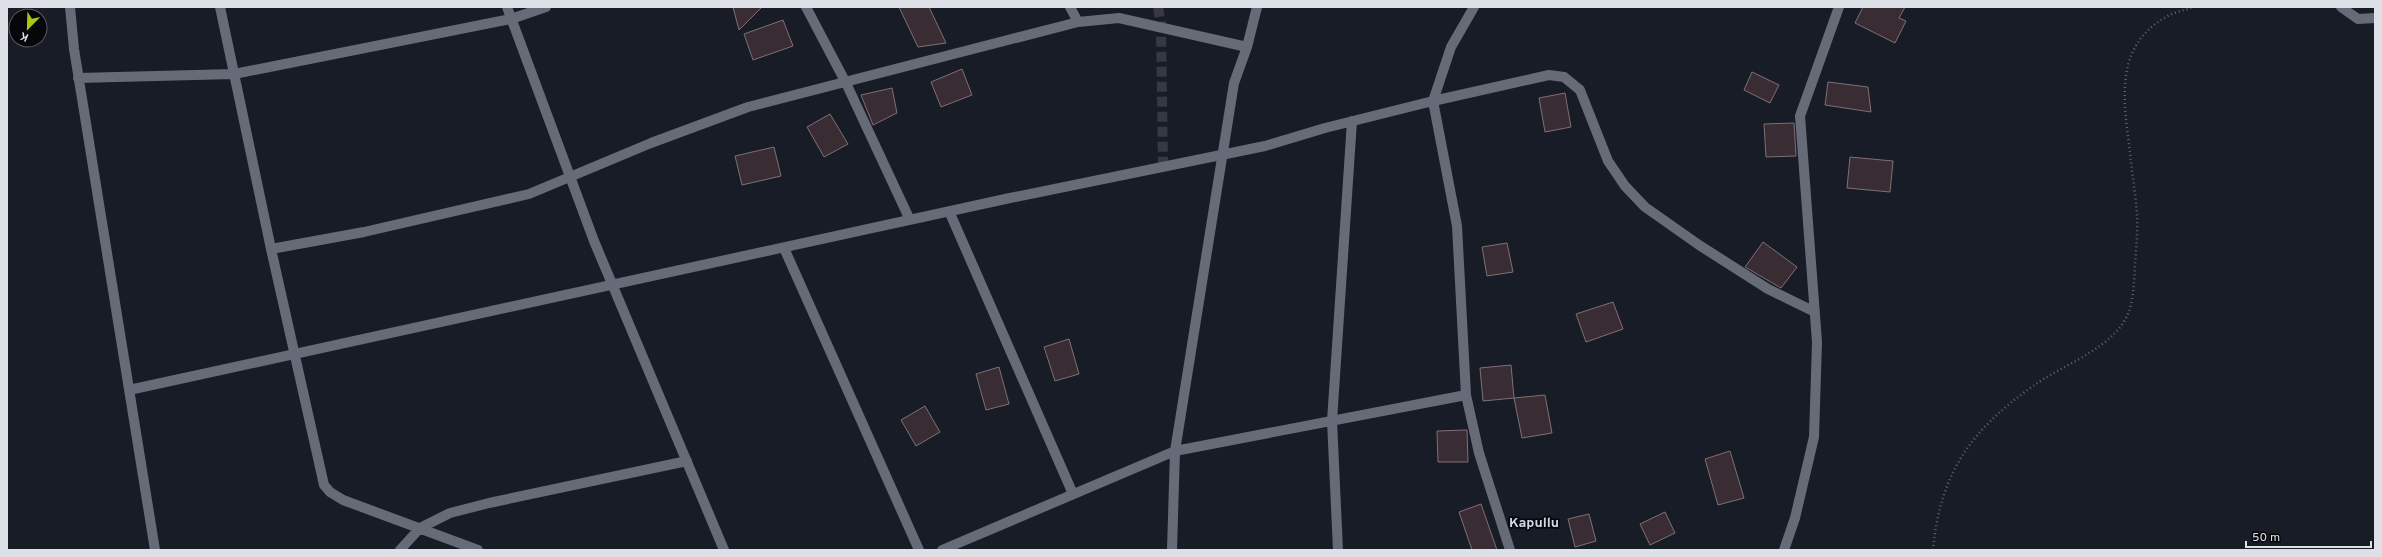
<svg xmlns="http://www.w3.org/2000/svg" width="2382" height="557" font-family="Overpass,sans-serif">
<rect width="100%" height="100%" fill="#181c26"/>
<path fill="#392d33" stroke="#7e7076" d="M 733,7 L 762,7 L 739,30 Z
M 899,7 L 929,7 L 946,43 L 918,47 Z
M 1863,7 L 1905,7 L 1899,18 L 1906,21 L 1895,43 L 1855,23 Z
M 783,20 L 793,46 L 753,60 L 744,34 Z
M 962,69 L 972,95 L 941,107 L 931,82 Z
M 1752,72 L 1779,85 L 1770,103 L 1744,90 Z
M 1828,82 L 1868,87 L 1871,112 L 1825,105 Z
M 892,88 L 897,113 L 873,125 L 861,95 Z
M 1565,93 L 1571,127 L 1545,132 L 1539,98 Z
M 830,114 L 848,144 L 824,157 L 807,127 Z
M 1794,123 L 1796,156 L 1766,157 L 1764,124 Z
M 774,147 L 781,176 L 742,185 L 735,156 Z
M 1850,157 L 1893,161 L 1890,192 L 1847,188 Z
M 1763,242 L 1797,267 L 1781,288 L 1745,267 Z
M 1507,243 L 1513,272 L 1487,276 L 1482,247 Z
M 1613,302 L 1623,329 L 1586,342 L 1576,314 Z
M 1069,339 L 1079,374 L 1055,381 L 1044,347 Z
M 1511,365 L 1514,398 L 1483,401 L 1480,368 Z
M 999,367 L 1009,404 L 986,410 L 976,374 Z
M 1545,395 L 1552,433 L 1522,438 L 1514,398 Z
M 925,406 L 940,432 L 916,446 L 901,420 Z
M 1467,430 L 1468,462 L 1438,462 L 1437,431 Z
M 1730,451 L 1744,498 L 1718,505 L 1705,459 Z
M 1481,504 L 1497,550 L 1472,550 L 1459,512 Z
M 1665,512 L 1675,533 L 1650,545 L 1640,524 Z
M 1589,514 L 1596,541 L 1575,547 L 1568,519 Z"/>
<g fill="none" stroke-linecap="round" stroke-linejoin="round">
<path stroke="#363943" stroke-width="10" stroke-dasharray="10 5" stroke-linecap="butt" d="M 1158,7 L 1161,25 L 1163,167"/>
<path stroke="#60636c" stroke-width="2.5" stroke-dasharray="1 3" stroke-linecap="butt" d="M 1933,550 C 1940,473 1971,430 2033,386 C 2063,364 2119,347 2130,308 C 2134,294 2134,280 2135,265 C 2136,249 2138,232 2137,215 C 2136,198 2133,180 2131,162 C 2126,111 2109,49 2166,17 C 2174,12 2185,10 2194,7"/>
<path stroke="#666b77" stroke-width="10" d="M 70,7 L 74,49 L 155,550
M 220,7 L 271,249 L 324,485 L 330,492 L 343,500 L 478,550
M 507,7 L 594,241 L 724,550
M 806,7 L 846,83 L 910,220
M 1070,7 L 1078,22
M 1474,7 L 1451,47 L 1433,101 L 1457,226 L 1466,395 L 1479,453 L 1510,550
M 2341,7 L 2358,19 L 2375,18
M 78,78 L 234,74 L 511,19 L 546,7
M 949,211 L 1073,494
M 784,248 L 919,550
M 271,249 L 364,232 L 529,194 L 651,143 L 748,107 L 1078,22 L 1119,18 L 1247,47
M 129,390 L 1010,198 L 1265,146 L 1325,128 L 1433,101 L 1549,75 L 1564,77 L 1580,90 L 1608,161 L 1625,186 L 1645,207 L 1699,245 L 1768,289 L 1815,312
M 400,550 L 420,528 L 450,513 L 489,503 L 687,461
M 942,550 L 1175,451 L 1466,395
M 1172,550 L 1175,451 L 1234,83 L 1247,47 L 1257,7
M 1338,550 L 1332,421 L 1352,121
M 1784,550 L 1795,518 L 1814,437 L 1817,342 L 1800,116 L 1839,7"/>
</g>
<g text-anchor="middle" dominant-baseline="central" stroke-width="3.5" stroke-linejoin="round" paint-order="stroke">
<g font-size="14" font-weight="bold" fill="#d2d8e6" stroke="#06070b">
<text x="1534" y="523">Kapullu</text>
</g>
</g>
<rect width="2382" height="557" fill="none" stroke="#dde0e7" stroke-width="16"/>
<g transform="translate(28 28) rotate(203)"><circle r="19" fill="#06070b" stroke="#5c5e63"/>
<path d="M0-3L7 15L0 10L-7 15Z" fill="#acc611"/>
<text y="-6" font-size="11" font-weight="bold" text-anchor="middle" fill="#dde0e7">K</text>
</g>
<path d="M2246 541v6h125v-6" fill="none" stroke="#dde0e7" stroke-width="2"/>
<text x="2252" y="541" font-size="12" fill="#dde0e7" stroke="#06070b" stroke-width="3" paint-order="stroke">50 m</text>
</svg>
